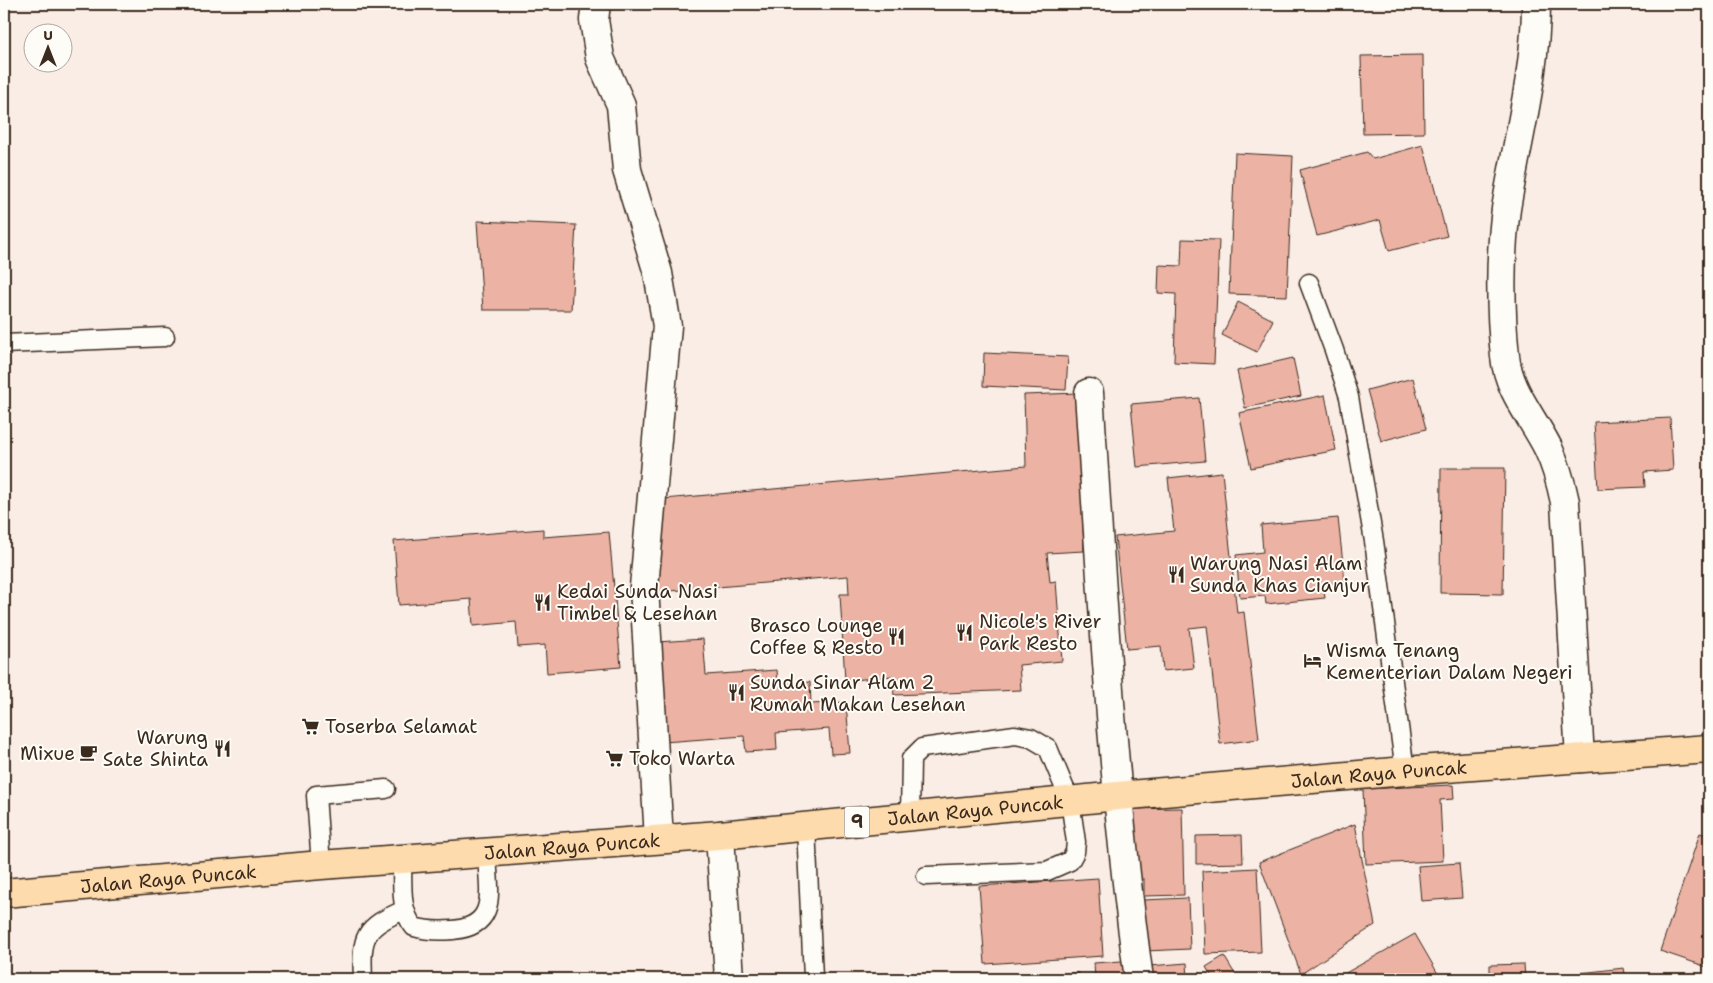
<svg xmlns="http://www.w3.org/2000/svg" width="1713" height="983" font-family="'Shantell Sans',sans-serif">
<rect width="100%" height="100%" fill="#faede6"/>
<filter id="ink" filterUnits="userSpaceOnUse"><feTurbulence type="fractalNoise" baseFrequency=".02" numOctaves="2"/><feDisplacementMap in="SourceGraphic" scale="10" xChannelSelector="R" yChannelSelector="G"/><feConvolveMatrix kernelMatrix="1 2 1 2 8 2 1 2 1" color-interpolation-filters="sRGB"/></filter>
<g filter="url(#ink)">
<path fill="#ecb3a4" stroke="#3b2a1e" d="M 1423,55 L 1424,133 L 1363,134 L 1361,56 Z
M 1423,145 L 1447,236 L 1389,251 L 1380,220 L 1317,236 L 1300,170 L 1367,152 L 1373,159 Z
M 1235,153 L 1293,156 L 1287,296 L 1229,294 Z
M 477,221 L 576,225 L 571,310 L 483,310 Z
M 1182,239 L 1219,240 L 1214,364 L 1174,362 L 1176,294 L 1158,293 L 1159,265 L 1181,266 Z
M 1238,302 L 1273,320 L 1257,352 L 1222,335 Z
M 984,353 L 1068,357 L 1066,390 L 983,386 Z
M 1293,358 L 1301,396 L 1245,408 L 1237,371 Z
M 1413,378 L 1426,429 L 1381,441 L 1367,390 Z
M 1078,393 L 1084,551 L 1047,553 L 1050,582 L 1056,581 L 1062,661 L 1019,665 L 1021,690 L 894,695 L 892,676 L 845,681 L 840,594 L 849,594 L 848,576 L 658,592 L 653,500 L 1026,466 L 1024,395 Z
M 1325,395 L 1336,450 L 1251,468 L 1239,413 Z
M 1199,398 L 1205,461 L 1137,467 L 1131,404 Z
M 1670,418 L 1673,470 L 1644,472 L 1645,487 L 1598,489 L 1594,422 Z
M 1441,468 L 1505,468 L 1503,594 L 1440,593 Z
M 1222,472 L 1237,613 L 1244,612 L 1259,739 L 1220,744 L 1207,626 L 1189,628 L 1194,668 L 1163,671 L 1161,646 L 1127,649 L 1115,537 L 1174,531 L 1168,478 Z
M 1338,518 L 1345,582 L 1323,584 L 1325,598 L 1266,604 L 1265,596 L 1240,598 L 1236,555 L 1263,552 L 1261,525 Z
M 543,529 L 543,537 L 609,532 L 621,667 L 547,673 L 545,645 L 518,647 L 516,622 L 473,626 L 471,599 L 399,605 L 394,541 Z
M 703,639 L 706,675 L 777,670 L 778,684 L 810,682 L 811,704 L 846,702 L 850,753 L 831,754 L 829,729 L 776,733 L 777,750 L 746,752 L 744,736 L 664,742 L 657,642 Z
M 1453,785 L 1454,799 L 1440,800 L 1443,861 L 1366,864 L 1363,789 Z
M 1182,808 L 1184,895 L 1144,896 L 1144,879 L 1129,880 L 1127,809 Z
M 1355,824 L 1375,925 L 1301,974 L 1259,862 Z
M 1700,833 L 1709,836 L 1709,959 L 1707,967 L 1660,951 Z
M 1242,835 L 1243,863 L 1196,864 L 1196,836 Z
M 1459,863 L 1462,898 L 1421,901 L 1418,866 Z
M 1257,868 L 1261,952 L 1205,954 L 1202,871 Z
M 1098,878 L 1103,956 L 985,964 L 979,886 Z
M 1188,898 L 1190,949 L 1145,951 L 1143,900 Z
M 1415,934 L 1441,979 L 1335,979 Z
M 1224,956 L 1238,979 L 1213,979 L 1206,967 Z
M 1135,960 L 1136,979 L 1095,979 L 1094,963 Z
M 1187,963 L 1188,979 L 1150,979 L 1149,966 Z
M 1524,964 L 1525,979 L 1490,979 L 1490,965 Z
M 1624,968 L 1626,979 L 1564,979 L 1563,975 Z
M 1079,973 L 1079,979 L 1041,979 L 1040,974 Z
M 1028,975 L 1028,979 L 988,979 L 988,976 Z
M 1558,976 L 1559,979 L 1529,979 Z"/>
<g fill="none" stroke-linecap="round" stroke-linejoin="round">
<defs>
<path id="lane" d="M 1309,283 L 1334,350 L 1349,397 L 1374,541 L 1405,771
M 4,344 L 165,337
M 910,817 L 911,759 L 922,748 L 1015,735 L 1031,738 L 1048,748 L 1070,801 L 1076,842 L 1075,852 L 1070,861 L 1047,871 L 926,876
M 806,827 L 813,977
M 402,860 C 403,882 399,910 414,927 C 427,931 440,931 453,930 C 500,926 488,889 487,854
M 321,865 L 316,795 L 386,789
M 363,979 C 361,936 363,928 404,910"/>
<path id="street" d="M 596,4 L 594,20 L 600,58 L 621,105 L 627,170 L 658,273 L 667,326 L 644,587 L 659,839
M 1536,4 C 1536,74 1517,140 1506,209 C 1500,254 1500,310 1505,356 C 1508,390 1533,418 1548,448 C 1556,465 1561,483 1565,502 L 1580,758
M 1089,393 C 1102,589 1112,785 1139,979
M 720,835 L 729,979"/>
<g id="highway">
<path id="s1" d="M 4,893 L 321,865 L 720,835 L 1118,796 L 1405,771 L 1709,749"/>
</g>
</defs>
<use href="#lane" stroke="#3b2a1e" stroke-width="21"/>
<use href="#street" stroke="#3b2a1e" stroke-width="31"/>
<use href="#highway" stroke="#3b2a1e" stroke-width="31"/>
<use href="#lane" stroke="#fdfcf7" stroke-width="18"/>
<use href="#street" stroke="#fdfcf7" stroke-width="28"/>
<use href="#highway" stroke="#fedbac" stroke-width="28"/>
</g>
</g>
<defs>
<symbol id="restaurant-bare" viewBox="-9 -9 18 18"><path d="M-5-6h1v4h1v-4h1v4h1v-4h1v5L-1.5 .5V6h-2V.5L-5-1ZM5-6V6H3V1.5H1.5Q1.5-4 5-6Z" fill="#3b2a1e" stroke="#fdfcf7" stroke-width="2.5" paint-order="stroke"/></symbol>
<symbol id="hotel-bare" viewBox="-9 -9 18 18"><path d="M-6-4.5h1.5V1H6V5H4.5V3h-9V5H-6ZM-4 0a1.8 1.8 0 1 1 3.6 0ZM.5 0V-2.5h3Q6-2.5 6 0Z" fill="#3b2a1e" stroke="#fdfcf7" stroke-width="2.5" paint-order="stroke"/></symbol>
<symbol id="supermarket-bare" viewBox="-9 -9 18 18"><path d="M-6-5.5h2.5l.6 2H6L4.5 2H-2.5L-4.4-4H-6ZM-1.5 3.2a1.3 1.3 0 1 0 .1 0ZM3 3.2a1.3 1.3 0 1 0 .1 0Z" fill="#3b2a1e" stroke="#fdfcf7" stroke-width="2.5" paint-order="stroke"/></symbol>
<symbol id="cafe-bare" viewBox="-9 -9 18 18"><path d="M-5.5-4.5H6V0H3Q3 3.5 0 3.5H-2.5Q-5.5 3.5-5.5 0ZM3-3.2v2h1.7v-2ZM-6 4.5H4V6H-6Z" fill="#3b2a1e" stroke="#fdfcf7" stroke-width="2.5" paint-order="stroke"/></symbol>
</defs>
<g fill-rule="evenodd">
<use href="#restaurant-bare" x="1164" y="562" width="25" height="25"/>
<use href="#restaurant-bare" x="530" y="590" width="25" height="25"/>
<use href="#restaurant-bare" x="952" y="620" width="25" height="25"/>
<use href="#restaurant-bare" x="884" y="624" width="25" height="25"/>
<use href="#hotel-bare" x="1300" y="648" width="25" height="25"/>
<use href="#restaurant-bare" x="724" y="680" width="25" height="25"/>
<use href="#supermarket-bare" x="298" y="714" width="25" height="25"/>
<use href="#restaurant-bare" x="210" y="736" width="25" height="25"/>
<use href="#cafe-bare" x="76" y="740" width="25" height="25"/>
<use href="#supermarket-bare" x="602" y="746" width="25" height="25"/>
</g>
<g text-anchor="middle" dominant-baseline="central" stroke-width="4" stroke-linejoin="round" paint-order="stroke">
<rect fill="#fdfcf7" stroke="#75695f" stroke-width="1" x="844.5" y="806.5" width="25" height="31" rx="4"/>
<g font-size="18" font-weight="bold" fill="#3b2a1e">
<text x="857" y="822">9</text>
</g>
<g font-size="19" fill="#3b2a1e" stroke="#fdfcf7" text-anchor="start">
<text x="1190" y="563">Warung Nasi Alam<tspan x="1190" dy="22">Sunda Khas Cianjur</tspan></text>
<text x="557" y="591">Kedai Sunda Nasi<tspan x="557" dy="22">Timbel &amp; Lesehan</tspan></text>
<text x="979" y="621">Nicole's River<tspan x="979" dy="22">Park Resto</tspan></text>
<text x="883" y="625" text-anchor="end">Brasco Lounge<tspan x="883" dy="22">Coffee &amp; Resto</tspan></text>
<text x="1326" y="650">Wisma Tenang<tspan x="1326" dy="22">Kementerian Dalam Negeri</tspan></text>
<text x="750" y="682">Sunda Sinar Alam 2<tspan x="750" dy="22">Rumah Makan Lesehan</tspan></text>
<text x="325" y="726">Toserba Selamat</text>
<text x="208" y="737" text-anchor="end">Warung<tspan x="208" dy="22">Sate Shinta</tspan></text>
<text x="75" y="753" text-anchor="end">Mixue</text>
<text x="629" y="758">Toko Warta</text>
</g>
<g font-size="19" fill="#3b2a1e" stroke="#fdfcf7">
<text stroke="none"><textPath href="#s1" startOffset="1380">Jalan Raya Puncak</textPath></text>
<text stroke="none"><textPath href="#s1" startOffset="975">Jalan Raya Puncak</textPath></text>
<text stroke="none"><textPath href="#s1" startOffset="570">Jalan Raya Puncak</textPath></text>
<text stroke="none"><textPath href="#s1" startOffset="165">Jalan Raya Puncak</textPath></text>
</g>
</g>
<rect width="1713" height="983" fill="none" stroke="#fdfcf7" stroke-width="20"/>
<rect x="10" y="10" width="1693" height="963" fill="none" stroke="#3b2a1e" stroke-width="2" filter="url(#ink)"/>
<g transform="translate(48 48)"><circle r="24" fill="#fdfcf7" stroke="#afa8a0"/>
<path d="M0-4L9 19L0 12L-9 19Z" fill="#3b2a1e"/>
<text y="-8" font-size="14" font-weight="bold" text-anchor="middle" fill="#3b2a1e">U</text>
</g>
</svg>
